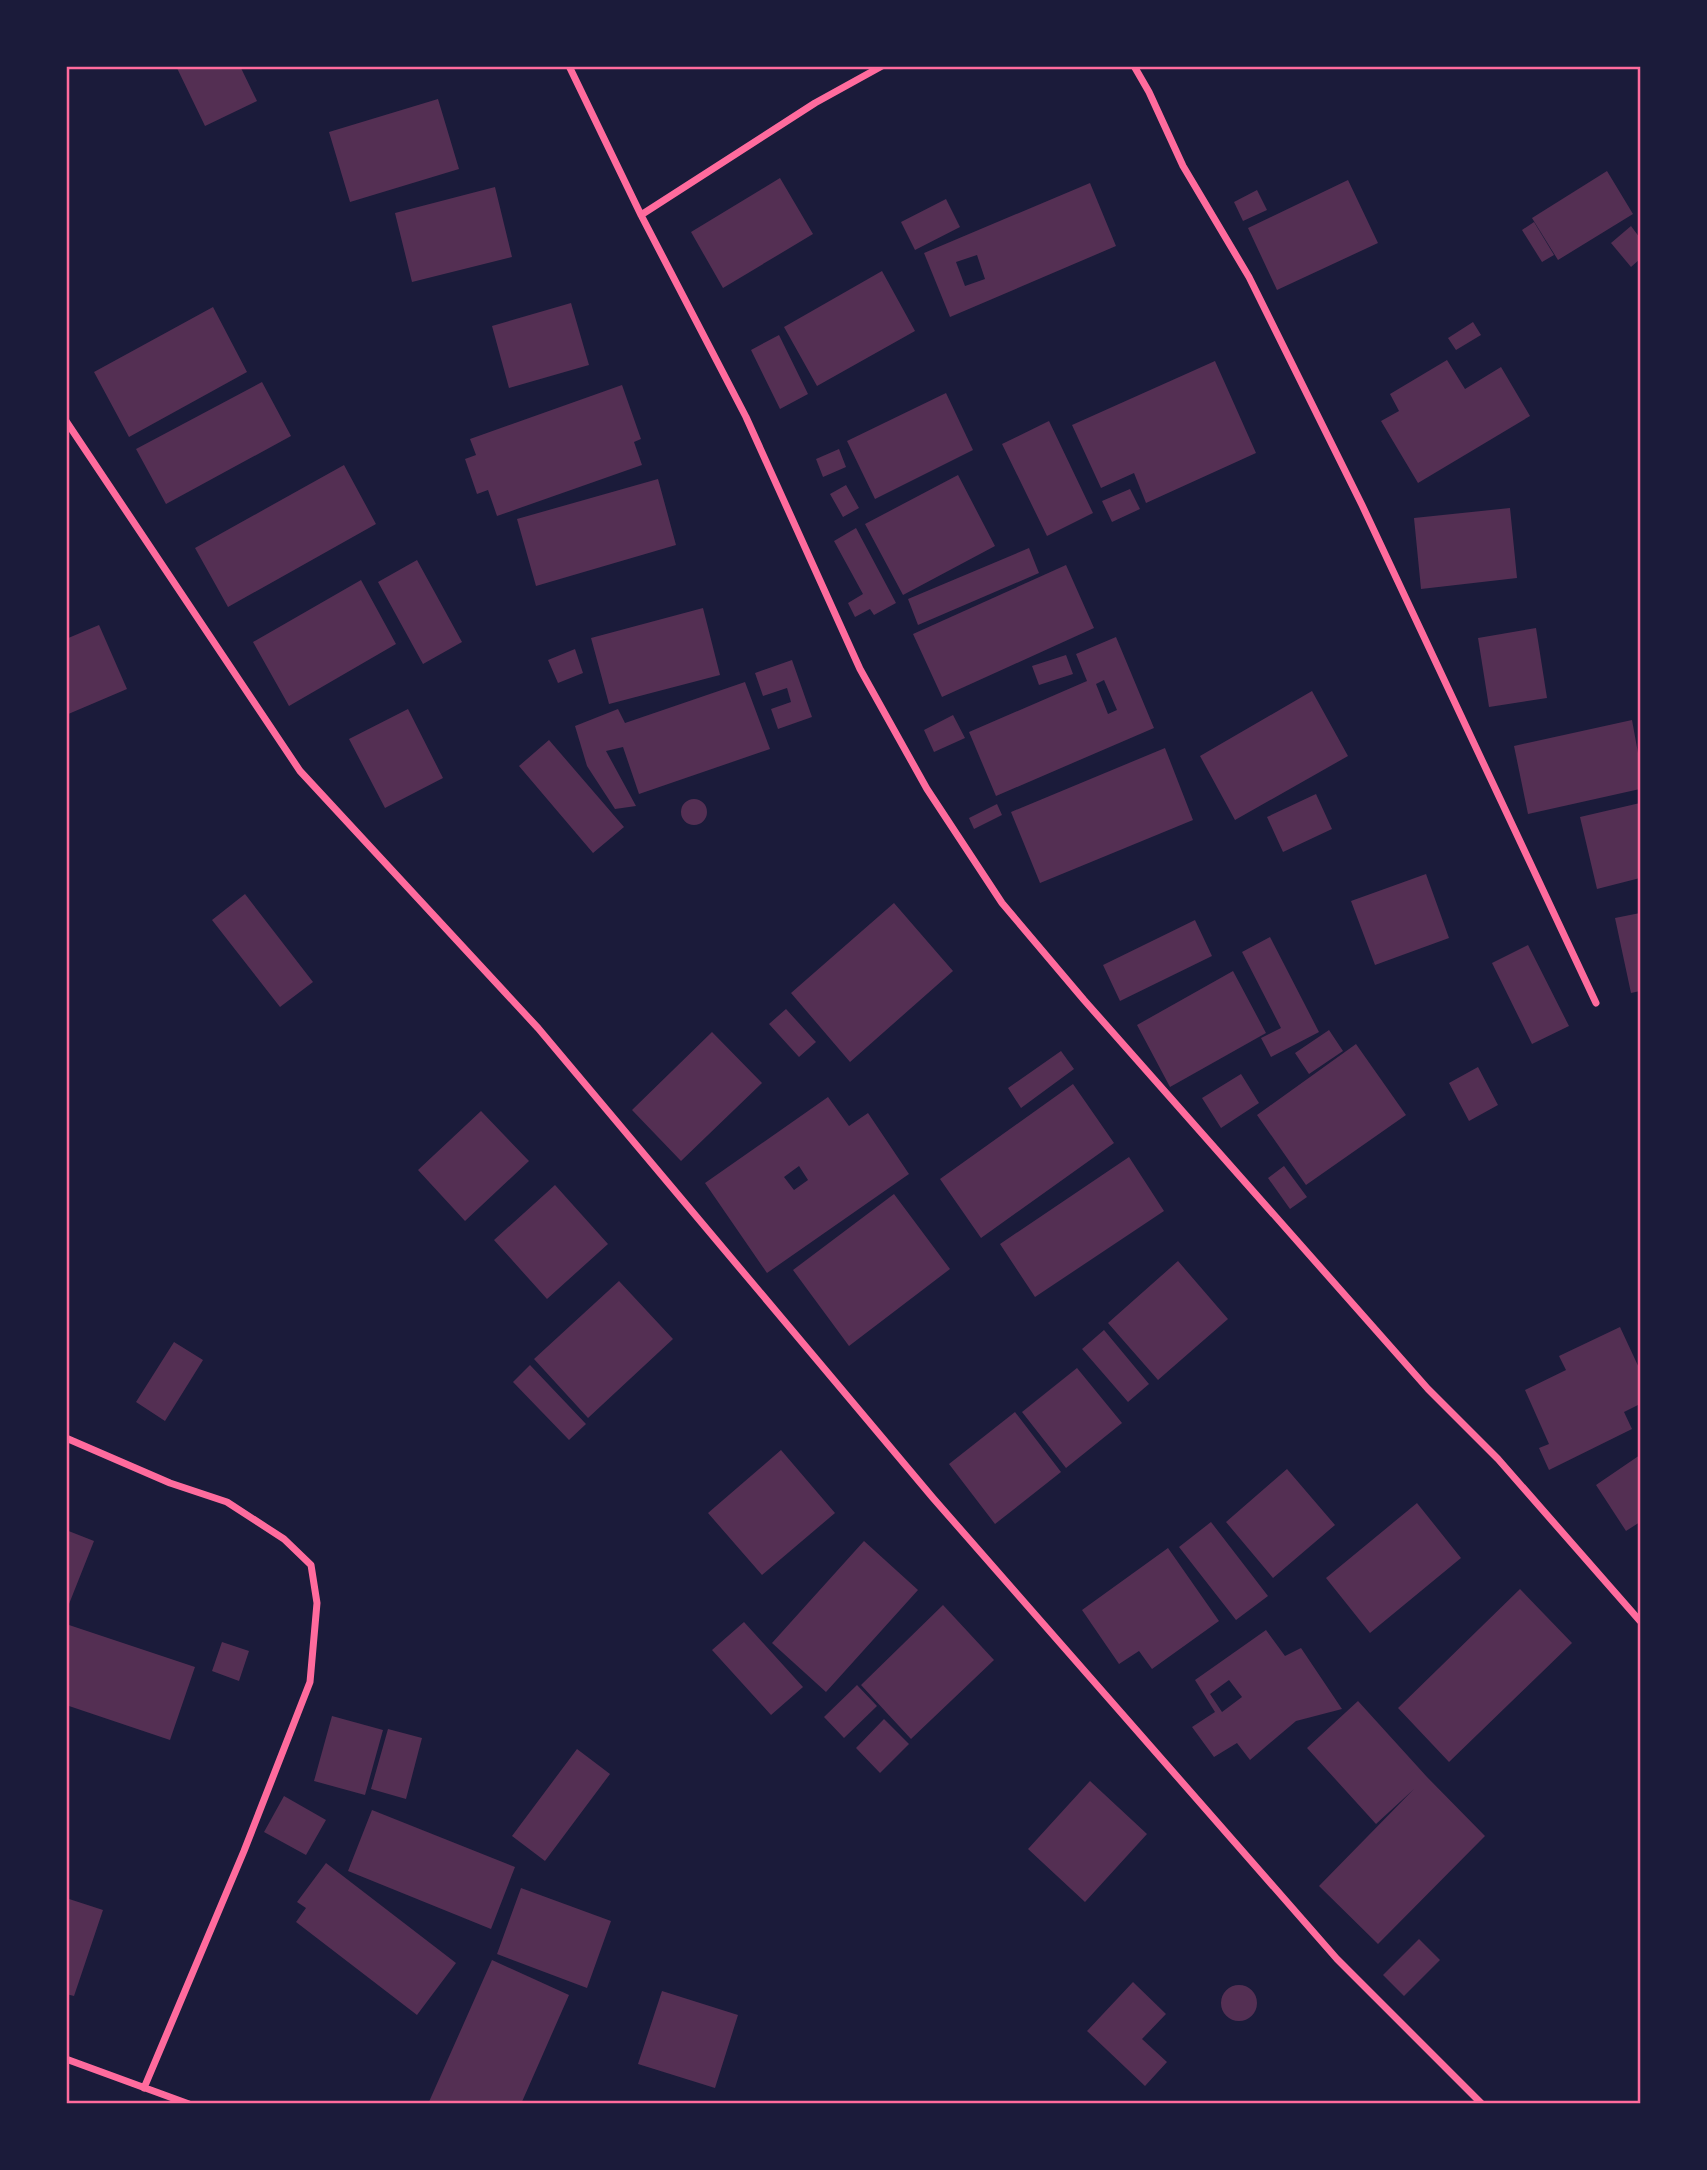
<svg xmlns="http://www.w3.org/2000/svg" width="1707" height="2170" font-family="'Exo 2',sans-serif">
<rect width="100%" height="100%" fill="#1b1b3a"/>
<path fill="#542f53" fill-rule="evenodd" d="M 176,66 L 240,66 L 257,101 L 205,126 Z
M 438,99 L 459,169 L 350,202 L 329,132 Z
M 1607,171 L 1633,214 L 1558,260 L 1532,218 Z
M 780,178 L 813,234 L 723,288 L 691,232 Z
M 1348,180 L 1378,243 L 1277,290 L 1248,228 Z
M 1090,183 L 1116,246 L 950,317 L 924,253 ZM 977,255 L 985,279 L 965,286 L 956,262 Z
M 495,187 L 512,257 L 412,282 L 395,213 Z
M 1257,190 L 1267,210 L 1243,221 L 1234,202 Z
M 946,199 L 960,227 L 915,250 L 901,222 Z
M 1534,222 L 1554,255 L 1542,262 L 1522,230 Z
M 1631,226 L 1640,238 L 1640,259 L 1631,267 L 1611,243 Z
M 882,271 L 915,331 L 817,386 L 784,327 Z
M 571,303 L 589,365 L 509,388 L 492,326 Z
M 213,307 L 247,372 L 129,437 L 94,372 Z
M 1473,322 L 1481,335 L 1456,350 L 1448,338 Z
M 779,335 L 808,394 L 780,409 L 751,350 Z
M 1447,360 L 1465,389 L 1501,367 L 1530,416 L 1418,483 L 1381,421 L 1399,411 L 1390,394 Z
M 1215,361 L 1256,453 L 1146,503 L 1134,473 L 1101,488 L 1072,425 Z
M 262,382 L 291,436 L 166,504 L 136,449 Z
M 622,385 L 641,439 L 634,442 L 642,465 L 497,516 L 488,490 L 477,494 L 465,459 L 476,455 L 470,439 Z
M 946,393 L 973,450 L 875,499 L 847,441 Z
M 1049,421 L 1093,513 L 1047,536 L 1002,444 Z
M 839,449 L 846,467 L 823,477 L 816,459 Z
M 344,465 L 376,524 L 228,607 L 195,548 Z
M 958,475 L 995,546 L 903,595 L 865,524 Z
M 658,479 L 676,545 L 536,586 L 517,519 Z
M 846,485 L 859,508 L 843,517 L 830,494 Z
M 1130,489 L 1140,509 L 1112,522 L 1102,501 Z
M 1510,508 L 1517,578 L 1421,589 L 1414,518 Z
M 856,528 L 896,603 L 874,615 L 870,609 L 855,617 L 848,603 L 863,594 L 834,541 Z
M 1029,548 L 1039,573 L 918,625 L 908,599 Z
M 417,560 L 462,642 L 423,664 L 378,582 Z
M 1066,565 L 1094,628 L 942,697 L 913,634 Z
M 361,580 L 396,644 L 289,706 L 253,642 Z
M 703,608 L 720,675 L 609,704 L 591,638 Z
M 99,625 L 127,689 L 66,715 L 66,639 Z
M 1536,628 L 1547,698 L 1489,707 L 1478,638 Z
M 1116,637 L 1154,728 L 996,796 L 969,732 L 1087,681 L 1076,654 ZM 1104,680 L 1117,710 L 1108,714 L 1096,684 Z
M 575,649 L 583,673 L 558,683 L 548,660 Z
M 1066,655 L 1073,674 L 1039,685 L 1032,666 Z
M 792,660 L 812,717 L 778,729 L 771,709 L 791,702 L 787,688 L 763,696 L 755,673 Z
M 745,682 L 770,749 L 639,794 L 623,747 L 606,751 L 636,806 L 615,809 L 587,766 L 575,726 L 618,709 L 625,723 Z
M 1312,691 L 1348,756 L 1235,820 L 1200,756 Z
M 408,709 L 443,778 L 385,808 L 349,739 Z
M 953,715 L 965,738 L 934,752 L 924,730 Z
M 1632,720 L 1640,764 L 1640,789 L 1528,814 L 1514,746 Z
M 549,740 L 624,827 L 593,853 L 519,766 Z
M 1165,748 L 1193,820 L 1040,883 L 1011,812 Z
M 1316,794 L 1332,829 L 1283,852 L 1267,817 Z
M681 812a13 13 0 1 1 26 0a13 13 0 1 1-26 0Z
M 1640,803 L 1640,878 L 1597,889 L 1580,817 Z
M 997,804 L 1002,815 L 974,829 L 969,818 Z
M 1426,874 L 1449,938 L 1375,965 L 1351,901 Z
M 245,894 L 313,982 L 280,1007 L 212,920 Z
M 894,903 L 953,971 L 850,1062 L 791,993 Z
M 1640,913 L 1640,991 L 1631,993 L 1615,918 Z
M 1195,920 L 1212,956 L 1120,1001 L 1103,965 Z
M 1270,937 L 1319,1032 L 1271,1057 L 1261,1038 L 1281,1028 L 1242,952 Z
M 1528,945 L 1569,1026 L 1532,1044 L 1492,963 Z
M 1233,971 L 1266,1033 L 1170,1087 L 1137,1025 Z
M 786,1009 L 816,1042 L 799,1057 L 769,1024 Z
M 1329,1030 L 1343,1051 L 1309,1074 L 1295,1053 Z
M 712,1032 L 762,1083 L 681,1161 L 632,1110 Z
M 1356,1044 L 1406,1115 L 1306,1185 L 1257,1115 Z
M 1061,1051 L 1074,1069 L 1021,1108 L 1008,1088 Z
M 1478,1067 L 1498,1105 L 1469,1121 L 1449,1083 Z
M 1241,1074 L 1259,1103 L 1221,1128 L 1202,1098 Z
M 1073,1084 L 1114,1143 L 981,1238 L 940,1179 Z
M 828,1097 L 849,1126 L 868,1113 L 909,1174 L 767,1273 L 705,1183 ZM 799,1166 L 808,1180 L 794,1190 L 784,1177 Z
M 481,1111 L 529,1161 L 465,1221 L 418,1170 Z
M 1129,1157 L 1164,1211 L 1035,1297 L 1000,1244 Z
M 1284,1166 L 1307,1197 L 1290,1209 L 1268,1178 Z
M 555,1185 L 608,1244 L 547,1299 L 494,1240 Z
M 894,1194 L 950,1269 L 849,1346 L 793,1270 Z
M 1178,1261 L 1228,1319 L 1158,1380 L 1108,1323 Z
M 619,1281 L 673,1339 L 588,1418 L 534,1359 Z
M 1620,1327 L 1640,1370 L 1640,1404 L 1624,1412 L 1632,1429 L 1549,1470 L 1539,1448 L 1549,1444 L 1525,1390 L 1566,1370 L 1559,1356 Z
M 1104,1330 L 1149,1384 L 1128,1402 L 1082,1349 Z
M 174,1342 L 203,1360 L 165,1421 L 136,1402 Z
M 530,1365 L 586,1424 L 569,1440 L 513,1382 Z
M 1077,1368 L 1122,1423 L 1066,1468 L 1022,1412 Z
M 1015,1412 L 1061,1472 L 995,1524 L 949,1464 Z
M 781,1450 L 835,1513 L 762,1575 L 708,1513 Z
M 1640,1455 L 1640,1522 L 1626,1531 L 1596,1485 Z
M 1287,1469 L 1335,1525 L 1273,1578 L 1226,1522 Z
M 1417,1503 L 1461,1558 L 1370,1633 L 1326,1578 Z
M 1211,1522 L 1268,1596 L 1236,1620 L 1179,1547 Z
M 66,1530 L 94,1541 L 69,1604 L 66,1602 Z
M 864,1541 L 918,1590 L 826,1692 L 772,1643 Z
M 1168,1548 L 1219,1621 L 1152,1669 L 1139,1651 L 1119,1664 L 1082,1610 Z
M 1520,1589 L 1572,1643 L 1449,1762 L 1398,1708 Z
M 943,1605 L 994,1660 L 911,1739 L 861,1685 Z
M 744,1622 L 803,1687 L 771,1715 L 712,1650 Z
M 66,1624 L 195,1667 L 170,1740 L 66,1705 Z
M 1266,1630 L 1285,1656 L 1301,1648 L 1342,1709 L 1296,1721 L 1250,1760 L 1237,1743 L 1214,1757 L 1192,1727 L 1215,1712 L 1195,1680 ZM 1229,1680 L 1242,1697 L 1222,1712 L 1210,1694 Z
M 222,1642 L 249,1651 L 239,1681 L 212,1671 Z
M 857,1685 L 877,1706 L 844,1738 L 824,1717 Z
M 1358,1701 L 1427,1777 L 1485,1836 L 1378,1944 L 1319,1886 L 1414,1789 L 1376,1824 L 1307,1748 Z
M 332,1716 L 383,1730 L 365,1795 L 314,1781 Z
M 884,1719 L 909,1744 L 880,1773 L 856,1748 Z
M 388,1729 L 422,1738 L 406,1799 L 371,1789 Z
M 577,1749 L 610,1774 L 545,1861 L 512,1836 Z
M 1090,1781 L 1147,1834 L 1085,1902 L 1028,1849 Z
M 284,1796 L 326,1820 L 306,1855 L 264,1832 Z
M 372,1810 L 515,1867 L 491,1929 L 348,1871 Z
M 326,1863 L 456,1963 L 417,2015 L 296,1922 L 306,1908 L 297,1902 Z
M 521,1888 L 611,1921 L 587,1988 L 497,1954 Z
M 66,1898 L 103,1910 L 74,1996 L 66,1994 Z
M 1419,1939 L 1440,1960 L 1404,1996 L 1383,1975 Z
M 492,1960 L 569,1995 L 521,2104 L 428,2104 Z
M 1133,1982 L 1166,2014 L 1142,2039 L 1167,2062 L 1145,2086 L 1087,2031 Z
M1221 2003a18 18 0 1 1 36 0a18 18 0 1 1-36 0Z
M 662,1991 L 738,2015 L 715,2088 L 638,2064 Z"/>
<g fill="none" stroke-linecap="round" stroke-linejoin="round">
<path stroke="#ff6b9d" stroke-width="7" d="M 569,66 L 641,215 L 746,417 L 860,669 L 927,789 L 1002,903 L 1084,1000 L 1428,1389 L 1498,1459 L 1640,1621
M 1134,66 L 1149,92 L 1183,166 L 1249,277 L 1362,505 L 1596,1003
M 641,215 L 815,103 L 882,66
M 66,421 L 300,771 L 538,1028 L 933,1498 L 1337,1959 L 1482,2104
M 66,1438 L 170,1483 L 227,1502 L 284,1539 L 311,1565 L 317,1603 L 310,1682 L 244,1851 L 144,2088
M 66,2059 L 189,2104"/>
</g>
<rect width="1707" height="2170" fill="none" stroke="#1b1b3a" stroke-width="136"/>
<rect x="68" y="68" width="1571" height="2034" fill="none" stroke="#ff6b9d" stroke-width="2.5"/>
</svg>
